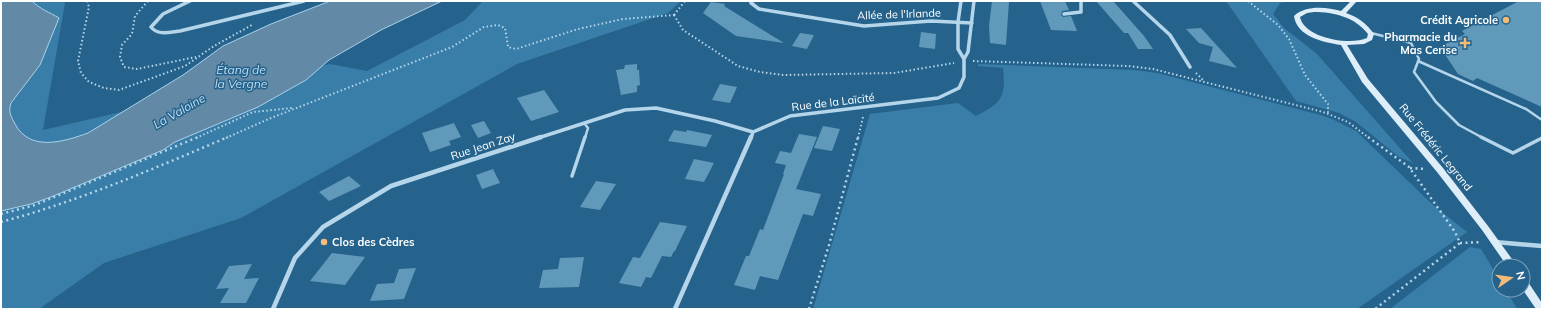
<svg xmlns="http://www.w3.org/2000/svg" width="1543" height="310" font-family="Mulish,sans-serif">
<rect width="100%" height="100%" fill="#25638c"/>
<path fill="#397ea8" d="M 1,1 L 62,1 L 65,3 L 43,130 L 330,64 L 367,71 L 465,20 L 483,1 L 681,1 L 668,13 L 517,64 L 241,218 L 104,263 L 39,309 L 1,309 Z
M 1226,1 L 1291,1 L 1280,3 L 1273,14 L 1284,28 L 1317,54 L 1413,163 L 1399,157 L 1356,122 L 1339,113 L 1296,101 Z
M 978,64 L 1134,70 L 1157,73 L 1324,116 L 1334,120 L 1356,131 L 1433,205 L 1467,232 L 1357,309 L 813,309 L 870,114 L 958,103 L 976,116 C 1002,103 1006,97 1003,68 L 978,66 Z
M 1470,247 L 1481,249 L 1499,279 L 1499,290 L 1506,290 L 1517,309 L 1390,309 Z"/>
<path fill="#628aa6" stroke="#a8d2eb" d="M 1,1 L 32,1 C 40,9 49,12 59,18 L 40,65 L 11,103 C 8,112 11,116 15,124 C 30,152 63,142 88,133 L 183,75 L 223,46 L 271,24 L 330,1 L 442,1 L 381,30 L 329,60 L 306,80 L 258,107 L 175,142 L 163,150 L 51,197 L 31,204 L 1,211 Z"/>
<path fill="#6199bb" d="M 992,1 L 1009,1 L 1006,45 L 990,43 L 989,26 Z
M 1040,1 L 1065,1 L 1069,10 L 1062,11 L 1061,15 L 1063,17 L 1071,16 L 1077,31 L 1051,30 Z
M 1096,1 L 1113,1 L 1144,36 L 1153,49 L 1138,49 L 1128,33 L 1124,33 Z
M 1519,1 L 1542,1 L 1542,107 L 1477,78 L 1473,81 L 1458,74 L 1442,50 L 1445,49 L 1440,47 L 1465,34 L 1462,31 Z
M 711,2 L 725,4 L 724,6 L 784,43 L 736,36 L 703,13 Z
M 1201,28 L 1221,50 L 1237,68 L 1209,61 L 1213,47 L 1199,43 L 1186,29 Z
M 921,32 L 936,34 L 935,49 L 919,47 Z
M 800,33 L 814,35 L 807,49 L 792,46 Z
M 637,64 L 637,70 L 639,70 L 640,85 L 637,86 L 637,92 L 621,95 L 616,70 L 624,69 L 625,65 Z
M 720,84 L 737,87 L 730,103 L 712,100 Z
M 544,90 L 559,112 L 531,121 L 517,98 Z
M 484,121 L 491,133 L 478,138 L 471,125 Z
M 454,123 L 461,137 L 449,141 L 451,145 L 430,152 L 422,133 Z
M 823,126 L 840,129 L 832,151 L 814,148 Z
M 674,130 L 686,132 L 687,130 L 712,135 L 706,147 L 668,141 Z
M 799,134 L 817,137 L 796,189 L 821,194 L 813,216 L 803,214 L 778,280 L 760,276 L 755,290 L 734,285 L 746,256 L 749,256 L 760,229 L 763,230 L 784,174 L 783,174 L 786,165 L 775,163 L 780,151 L 791,153 Z
M 694,159 L 714,163 L 704,182 L 685,179 Z
M 493,169 L 500,183 L 482,189 L 476,175 Z
M 349,176 L 361,186 L 329,201 L 319,192 Z
M 596,181 L 616,184 L 600,210 L 580,207 Z
M 660,222 L 687,226 L 675,251 L 674,251 L 671,257 L 662,256 L 651,278 L 646,277 L 641,287 L 619,283 L 633,257 L 640,258 Z
M 332,253 L 365,257 L 345,285 L 310,281 Z
M 584,257 L 579,287 L 539,288 L 543,270 L 558,269 L 560,258 Z
M 252,264 L 244,279 L 259,278 L 246,303 L 220,303 L 229,288 L 216,289 L 229,266 Z
M 416,268 L 404,299 L 370,301 L 377,284 L 394,283 L 399,269 Z"/>
<g fill="none" stroke-linecap="round" stroke-linejoin="round">
<path stroke="#b4d5ea" stroke-width="2" stroke-dasharray="1.5 2.5" stroke-linecap="butt" d="M 87,1 L 89,7 L 78,61 L 81,73 L 89,82 L 104,88 L 119,90 L 185,66 L 214,46 L 252,25
M 148,1 L 135,16 L 132,34 L 122,45 L 120,57 L 124,67 L 137,69 L 196,57
M 1248,1 L 1278,25 L 1289,39 L 1305,75 L 1328,104 L 1328,114
M 674,15 L 683,30 L 738,66 L 760,72 L 783,75 L 894,73 L 954,63
M 674,15 L 685,1
M 973,61 L 1128,66 L 1153,69 L 1323,112 L 1348,122 L 1369,138
M 1196,73 L 1204,81
M 196,138 L 253,112 L 292,108
M 226,138 L 271,118 L 452,47 L 484,27 L 498,25 L 505,28 L 508,47 L 516,49 L 578,29 L 623,19 L 674,15
M 858,138 L 863,117"/>
<path stroke="#b4d5ea" stroke-width="2.5" stroke-dasharray="2 3.5" stroke-linecap="butt" d="M 1368,137 L 1409,167 L 1455,232 L 1460,243 L 1375,309
M 1410,168 L 1425,169
M 1,214 L 35,205 L 198,137
M 1,222 C 79,201 153,169 228,137
M 1460,243 L 1482,242
M 809,309 L 829,245 L 858,137"/>
<path stroke="#b4d5ea" stroke-width="2.5" d="M 1371,33 L 1411,43 L 1419,59 L 1414,72 L 1436,102 L 1459,125 L 1483,138
M 1418,61 L 1526,109 L 1542,120
M 584,123 L 588,128 L 585,138"/>
<path stroke="#b4d5ea" stroke-width="3.5" d="M 1481,137 L 1513,153 L 1542,138
M 572,176 L 585,137"/>
<path stroke="#b4d5ea" stroke-width="3.5" d="M 190,1 L 163,14 L 151,27 C 158,36 170,32 180,31 L 304,1
M 753,1 L 751,3 L 759,9 L 864,26 L 931,21 L 972,23
M 1133,1 L 1170,35 L 1190,67
M 1064,14 L 1081,12 L 1081,1
M 964,59 L 968,52 L 974,1
M 538,138 L 625,110 L 656,108 L 715,121 L 753,132
M 751,138 L 753,132 L 790,116 L 938,98 L 959,88 L 964,77 L 964,59 L 958,49 L 958,22 L 961,1"/>
<path stroke="#b4d5ea" stroke-width="4.5" d="M 1495,242 L 1542,246
M 273,309 L 295,258 L 323,227 L 391,186 L 541,137
M 675,309 L 751,137"/>
<path fill="#deeef8" fill-rule="evenodd" d="M 1351,1 L 1357,1 L 1346,13 C 1358,17 1367,24 1374,34 L 1372,40 L 1364,44 L 1347,45 L 1368,79 L 1443,168 L 1488,226 L 1517,266 L 1507,266 L 1482,230 L 1437,172 L 1362,82 L 1341,45 C 1323,42 1297,37 1294,16 C 1306,5 1326,7 1341,11 ZM 1314,12 C 1334,12 1355,17 1368,34 L 1367,38 C 1350,46 1304,38 1300,17 L 1307,13 Z
M 1523,278 L 1526,279 L 1542,303 L 1542,309 L 1536,309 L 1523,290 Z"/>
</g>
<g fill="#f4bc78" stroke="#25638c" stroke-width="1.5">
<circle cx="1506" cy="20" r="4"/>
<path d="M1463 37h4v4h4v4h-4v4h-4v-4h-4v-4h4z"/>
<circle cx="324" cy="242" r="4"/>
</g>
<g text-anchor="middle" dominant-baseline="central" stroke-width="3" stroke-linejoin="round" paint-order="stroke">
<g font-size="11" fill="#fff" stroke="#25638c">
<text transform="translate(899 14) rotate(-2)">Allée de l'Irlande</text>
<text transform="translate(833 102) rotate(-7)">Rue de la Laïcité</text>
<text transform="translate(483 146) rotate(-18)">Rue Jean Zay</text>
<text transform="translate(1436 147) rotate(51)">Rue Frédéric Legrand</text>
</g>
<g font-size="11" font-weight="bold" fill="#fff" stroke="#25638c" text-anchor="end">
<text x="1498" y="20">Crédit Agricole</text>
<text x="1457" y="37">Pharmacie du<tspan x="1457" dy="13">Mas Cerise</tspan></text>
<text x="332" y="242" text-anchor="start">Clos des Cèdres</text>
</g>
<g font-size="12" font-style="italic" fill="#bfdef1" stroke="#25638c">
<text x="241" y="69">Étang de<tspan x="241" dy="14">la Vergne</tspan></text>
<text transform="translate(179 111) rotate(-30)">La Valoine</text>
</g>
</g>
<rect width="1543" height="310" fill="none" stroke="#ffffff" stroke-width="4"/>
<g transform="translate(1511 278) rotate(77)"><circle r="19" fill="#25638c" stroke="#7ca1ba"/>
<path d="M0-3L7 15L0 10L-7 15Z" fill="#f4bc78"/>
<text y="-6" font-size="11" font-weight="bold" text-anchor="middle" fill="#ffffff">N</text>
</g>
</svg>
